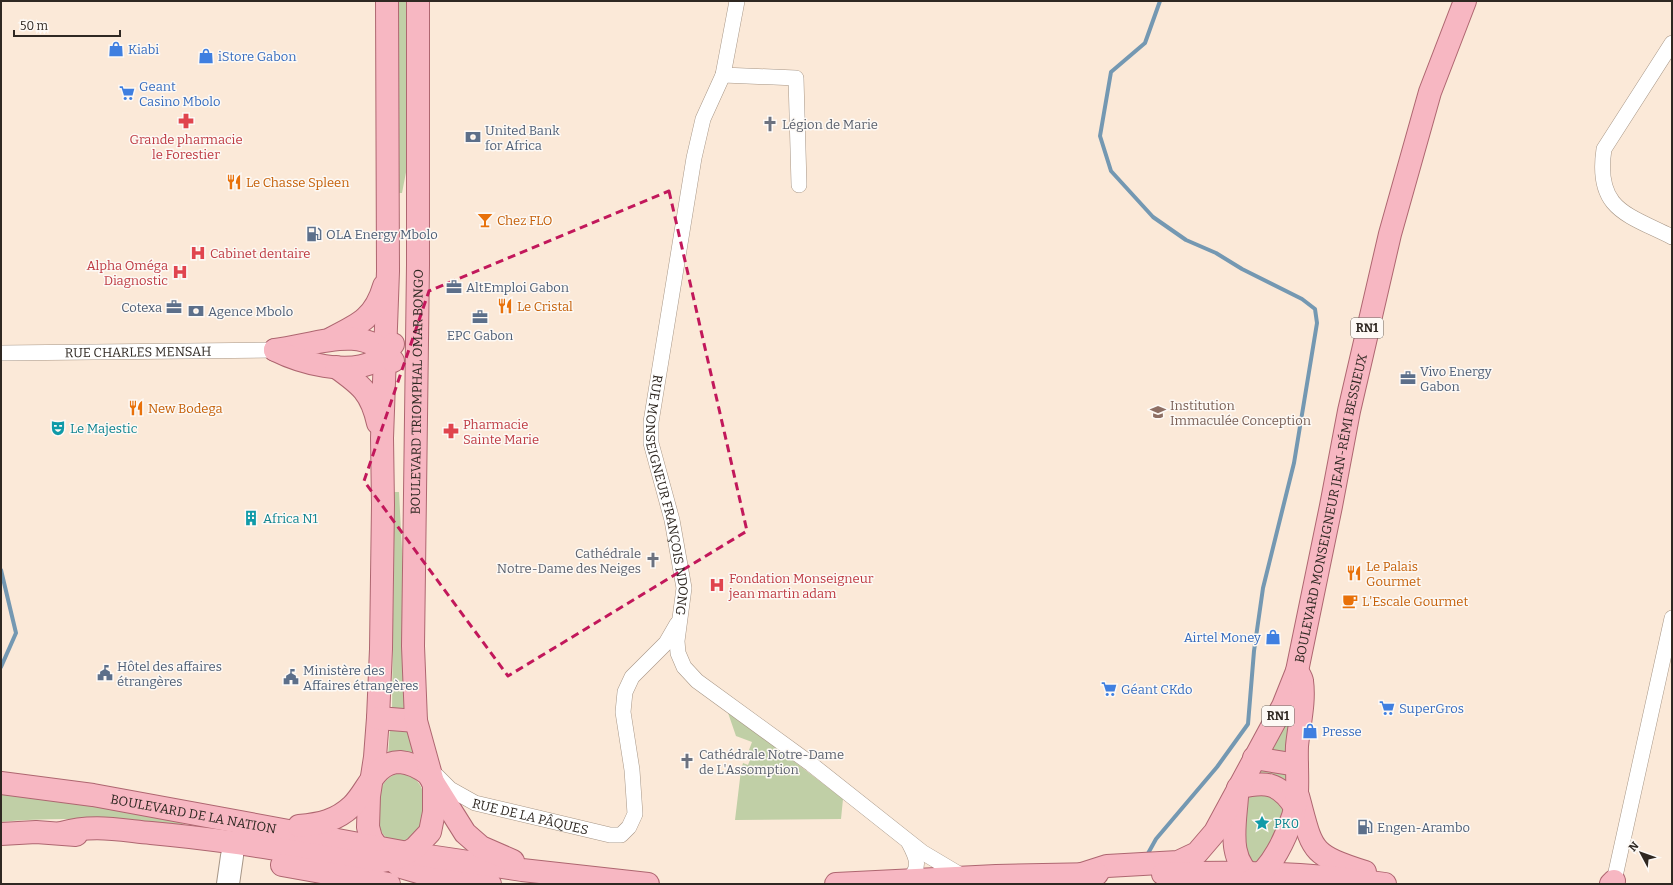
<svg xmlns="http://www.w3.org/2000/svg" width="1673" height="885" font-family="Bitter,serif">
<rect width="100%" height="100%" fill="#fbe9d8"/>
<path fill="#c0cfa6" d="M 399,1 L 410,1 L 408,162 L 402,193 L 398,193 Z
M 393,492 L 399,492 L 404,589 L 404,714 L 392,713 L 394,525 Z
M 1291,706 L 1289,758 L 1264,752 Z
M 727,710 L 843,799 L 841,819 L 735,820 L 741,770 L 743,763 L 748,765 L 753,752 L 749,750 L 752,742 L 736,736 Z
M 390,728 L 406,728 L 415,757 L 388,756 Z
M 1260,768 L 1287,770 L 1291,785 L 1256,777 Z
M 396,774 C 440,771 426,840 402,841 C 377,842 378,823 379,804 C 380,797 380,789 384,783 C 387,779 391,776 396,774 Z
M 1262,791 L 1287,808 L 1261,863 L 1246,862 L 1243,807 L 1248,796 Z
M 1,794 L 107,808 L 184,821 L 181,826 C 121,820 62,816 1,822 Z"/>
<g fill="none" stroke-linecap="round" stroke-linejoin="round">
<path stroke="#7498b2" stroke-width="4" d="M 1,570 L 16,633 L 1,667
M 1146,857 L 1156,839 L 1217,767 L 1248,724 L 1254,651 L 1263,588 L 1294,463 L 1317,323 L 1315,309 L 1302,299 L 1242,269 L 1216,253 L 1186,240 L 1153,217 L 1111,171 L 1100,136 L 1111,72 L 1145,43 L 1160,1"/>
<defs>
<g id="minor">
<path id="s1" d="M 737,1 L 723,75 L 703,119 L 694,158 L 651,422 L 651,443 L 672,520 L 684,588 L 677,641 L 678,653 L 684,667 L 697,681 L 811,764 L 922,852 L 964,877"/>
<path d="M 1672,43 L 1604,149 C 1595,209 1626,214 1672,237"/>
<path d="M 723,75 L 796,78 L 799,185"/>
<path id="s2" d="M 1,353 L 275,350"/>
<path id="s3" d="M 437,776 L 450,789 L 475,803 L 610,835 L 621,835 L 629,827 L 635,814 L 632,770 L 623,712 L 625,692 L 632,677 L 666,643 L 677,624"/>
<path d="M 906,881 C 922,869 917,858 909,843"/>
<path d="M 1614,881 L 1672,618"/>
</g>
<path id="secondary" d="M 228,884 L 232,856"/>
<g id="primary">
<path d="M 387,1 L 388,271 L 382,438 L 383,505 L 381,649 L 378,718 L 375,757 L 369,796 L 368,827 L 371,838 L 377,847 L 401,867 L 425,874 L 490,884"/>
<path d="M 332,338 C 360,324 375,317 384,286"/>
<path d="M 275,350 C 314,346 364,321 393,361"/>
<path d="M 275,350 C 301,363 348,376 375,361 C 382,357 388,350 393,344"/>
<path d="M 336,367 C 361,385 371,392 378,423"/>
<path d="M 378,718 L 416,721"/>
<path d="M 1254,758 L 1297,765"/>
<path id="s4" d="M 1,783 L 93,795 L 408,853 L 522,870 L 648,884"/>
<path d="M 1238,788 C 1265,781 1279,782 1295,807"/>
<path d="M 1298,796 C 1313,851 1309,854 1365,872"/>
<path d="M 1237,797 C 1235,826 1226,863 1257,880"/>
<path d="M 299,826 C 320,824 336,821 352,806 C 368,791 374,762 400,762 C 411,763 419,767 428,774 L 465,833 L 481,847 L 513,861"/>
<path id="s5" d="M 61,833 C 93,824 119,830 151,833 C 220,839 289,851 358,862 L 377,862 L 398,858 L 415,848 L 430,832 L 434,812 L 434,786 L 416,721 L 413,646 L 418,265 L 418,1"/>
<path d="M 1,834 L 36,832 L 76,835"/>
<path d="M 282,865 L 389,884"/>
<path id="s6" d="M 1082,874 L 1107,866 L 1178,862 L 1197,853 L 1215,832 L 1283,706 L 1297,671 L 1331,506 L 1349,411 L 1390,234 L 1430,92 L 1465,1"/>
<path d="M 1163,874 C 1237,871 1312,873 1385,884"/>
<path d="M 1252,880 C 1272,869 1286,837 1293,816 C 1300,794 1296,769 1297,746 C 1299,725 1305,702 1302,681 C 1302,678 1299,674 1297,671"/>
<path d="M 836,884 L 996,876 L 1097,874"/>
<path d="M 1611,884 L 1614,881"/>
</g>
</defs>
<use href="#minor" stroke="#a79686" stroke-width="16"/>
<use href="#secondary" stroke="#a79686" stroke-width="24"/>
<use href="#primary" stroke="#ae6670" stroke-width="24"/>
<use href="#minor" stroke="#fff" stroke-width="15"/>
<use href="#secondary" stroke="#fff" stroke-width="22"/>
<use href="#primary" stroke="#f7b7c2" stroke-width="22"/>
</g>
<path fill="none" stroke="#c2185b" stroke-width="3" stroke-dasharray="8 5" stroke-linejoin="round" d="M 669,191 L 747,531 L 508,676 L 364,481 L 429,291 Z"/>
<defs>
<symbol id="shop-bare" viewBox="-9 -9 18 18"><path d="M-5-2.5h2.3a2.7 3.5 0 0 1 5.4 0H5L5.5 6h-11ZM-1.5-2.5h3a1.5 2.3 0 0 0-3 0Z" fill="#3f7fe0" stroke="#fdf9f5" stroke-width="2.5" paint-order="stroke"/></symbol>
<symbol id="supermarket-bare" viewBox="-9 -9 18 18"><path d="M-6-5.5h2.5l.6 2H6L4.5 2H-2.5L-4.4-4H-6ZM-1.5 3.2a1.3 1.3 0 1 0 .1 0ZM3 3.2a1.3 1.3 0 1 0 .1 0Z" fill="#3f7fe0" stroke="#fdf9f5" stroke-width="2.5" paint-order="stroke"/></symbol>
<symbol id="pharmacy-bare" viewBox="-9 -9 18 18"><path d="M-2-6h4v4h4v4h-4v4h-4v-4h-4v-4h4Z" fill="#e0444e" stroke="#fdf9f5" stroke-width="2.5" paint-order="stroke"/></symbol>
<symbol id="church-bare" viewBox="-9 -9 18 18"><path d="M-1.2-6h2.4v3.5h3.3v2.4h-3.3V6h-2.4V-.1h-3.3v-2.4h3.3Z" fill="#6b7280" stroke="#fdf9f5" stroke-width="2.5" paint-order="stroke"/></symbol>
<symbol id="bank-bare" viewBox="-9 -9 18 18"><path d="M-6-4H6V4H-6ZM0-2.3a2.3 2.3 0 1 0 0 4.6a2.3 2.3 0 1 0 0-4.6Z" fill="#5c6f8a" stroke="#fdf9f5" stroke-width="2.5" paint-order="stroke"/></symbol>
<symbol id="restaurant-bare" viewBox="-9 -9 18 18"><path d="M-5-6h1v4h1v-4h1v4h1v-4h1v5L-1.5 .5V6h-2V.5L-5-1ZM5-6V6H3V1.5H1.5Q1.5-4 5-6Z" fill="#e8710a" stroke="#fdf9f5" stroke-width="2.5" paint-order="stroke"/></symbol>
<symbol id="bar-bare" viewBox="-9 -9 18 18"><path d="M-6-5H6L.8 .8V4.5H3.5V6h-7V4.5H-.8V.8Z" fill="#e8710a" stroke="#fdf9f5" stroke-width="2.5" paint-order="stroke"/></symbol>
<symbol id="fuel-bare" viewBox="-9 -9 18 18"><path d="M-5.5-6h7V0h2V4h1.3V-2.5L3-4.5l.8-.8L6-3V5H2.5V1h-1V6h-7ZM-4.2-4.7v3.2H.2V-4.7Z" fill="#5c6f8a" stroke="#fdf9f5" stroke-width="2.5" paint-order="stroke"/></symbol>
<symbol id="hospital-bare" viewBox="-9 -9 18 18"><path d="M-5-5h3v3.5h4V-5h3V5h-3V1.5h-4V5h-3Z" fill="#e0444e" stroke="#fdf9f5" stroke-width="2.5" paint-order="stroke"/></symbol>
<symbol id="office-bare" viewBox="-9 -9 18 18"><path d="M-6-3h4V-5.5h4V-3h4V5H-6ZM-1-4.5V-3h2v-1.5ZM-6 0V1H6V0Z" fill="#5c6f8a" stroke="#fdf9f5" stroke-width="2.5" paint-order="stroke"/></symbol>
<symbol id="school-bare" viewBox="-9 -9 18 18"><path d="M0-5L7-2L0 1L-7-2ZM-4 1L0 2.5L4 1V4Q0 6-4 4Z" fill="#8d6e63" stroke="#fdf9f5" stroke-width="2.5" paint-order="stroke"/></symbol>
<symbol id="theatre-bare" viewBox="-9 -9 18 18"><path d="M-5-5.5Q0-4 5-5.5V0Q5 5 0 6Q-5 5-5 0ZM-3.3-2.5H-1v1.5H-3.3ZM1-2.5H3.3v1.5H1ZM-2.8 1Q0 5.5 2.8 1Z" fill="#0f9aa8" stroke="#fdf9f5" stroke-width="2.5" paint-order="stroke"/></symbol>
<symbol id="building-bare" viewBox="-9 -9 18 18"><path d="M-4-6H4V6H1V3H-1V6H-4ZM-2.5-4.3h1.7v1.8h-1.7ZM.8-4.3h1.7v1.8H.8ZM-2.5-1h1.7V.8h-1.7ZM.8-1h1.7V.8H.8Z" fill="#0f9aa8" stroke="#fdf9f5" stroke-width="2.5" paint-order="stroke"/></symbol>
<symbol id="cafe-bare" viewBox="-9 -9 18 18"><path d="M-5.5-4.5H6V0H3Q3 3.5 0 3.5H-2.5Q-5.5 3.5-5.5 0ZM3-3.2v2h1.7v-2ZM-6 4.5H4V6H-6Z" fill="#e8710a" stroke="#fdf9f5" stroke-width="2.5" paint-order="stroke"/></symbol>
<symbol id="civic-bare" viewBox="-9 -9 18 18"><path d="M-.6-6.5H3V-4.5H.6V-3L4-1V1h2V6H-6V1h2V-1L-.6-3ZM-1.2 2.5V6h2.4V2.5Z" fill="#5c6f8a" stroke="#fdf9f5" stroke-width="2.5" paint-order="stroke"/></symbol>
<symbol id="sight-bare" viewBox="-9 -9 18 18"><path d="M0-6L1.8-2.2L6-1.7L2.9 1.2L3.7 5.4L0 3.3L-3.7 5.4L-2.9 1.2L-6-1.7L-1.8-2.2Z" fill="#0f9aa8" stroke="#fdf9f5" stroke-width="2.5" paint-order="stroke"/></symbol>
</defs>
<g fill-rule="evenodd">
<use href="#shop-bare" x="105" y="38" width="22" height="22"/>
<use href="#shop-bare" x="195" y="45" width="22" height="22"/>
<use href="#supermarket-bare" x="116" y="82" width="22" height="22"/>
<use href="#pharmacy-bare" x="175" y="110" width="22" height="22"/>
<use href="#church-bare" x="759" y="113" width="22" height="22"/>
<use href="#bank-bare" x="462" y="126" width="22" height="22"/>
<use href="#restaurant-bare" x="223" y="171" width="22" height="22"/>
<use href="#bar-bare" x="474" y="209" width="22" height="22"/>
<use href="#fuel-bare" x="303" y="223" width="22" height="22"/>
<use href="#hospital-bare" x="187" y="242" width="22" height="22"/>
<use href="#hospital-bare" x="169" y="261" width="22" height="22"/>
<use href="#office-bare" x="443" y="276" width="22" height="22"/>
<use href="#restaurant-bare" x="494" y="295" width="22" height="22"/>
<use href="#office-bare" x="163" y="296" width="22" height="22"/>
<use href="#bank-bare" x="185" y="300" width="22" height="22"/>
<use href="#office-bare" x="469" y="306" width="22" height="22"/>
<use href="#office-bare" x="1397" y="367" width="22" height="22"/>
<use href="#restaurant-bare" x="125" y="397" width="22" height="22"/>
<use href="#school-bare" x="1147" y="401" width="22" height="22"/>
<use href="#theatre-bare" x="47" y="417" width="22" height="22"/>
<use href="#pharmacy-bare" x="440" y="420" width="22" height="22"/>
<use href="#building-bare" x="240" y="507" width="22" height="22"/>
<use href="#church-bare" x="642" y="549" width="22" height="22"/>
<use href="#restaurant-bare" x="1343" y="562" width="22" height="22"/>
<use href="#hospital-bare" x="706" y="574" width="22" height="22"/>
<use href="#cafe-bare" x="1339" y="590" width="22" height="22"/>
<use href="#shop-bare" x="1262" y="626" width="22" height="22"/>
<use href="#civic-bare" x="94" y="662" width="22" height="22"/>
<use href="#civic-bare" x="280" y="666" width="22" height="22"/>
<use href="#supermarket-bare" x="1098" y="678" width="22" height="22"/>
<use href="#supermarket-bare" x="1376" y="697" width="22" height="22"/>
<use href="#shop-bare" x="1299" y="720" width="22" height="22"/>
<use href="#church-bare" x="676" y="750" width="22" height="22"/>
<use href="#sight-bare" x="1251" y="812" width="22" height="22"/>
<use href="#fuel-bare" x="1354" y="816" width="22" height="22"/>
</g>
<g text-anchor="middle" dominant-baseline="central" stroke-width="3" stroke-linejoin="round" paint-order="stroke">
<g fill="#fdf9f5" stroke="#6d6761" stroke-width="1">
<rect x="1351" y="318" width="32" height="20" rx="3"/>
<rect x="1262" y="706" width="32" height="20" rx="3"/>
</g>
<g font-size="12" font-weight="bold" fill="#2f2822">
<text x="1367" y="328">RN1</text>
<text x="1278" y="716">RN1</text>
</g>
<g font-size="13" fill="#366cbe" stroke="#fdf9f5" text-anchor="start">
<text x="128" y="49">Kiabi</text>
<text x="218" y="56">iStore Gabon</text>
<text x="139" y="86">Geant<tspan x="139" dy="15">Casino Mbolo</tspan></text>
<text x="1261" y="637" text-anchor="end">Airtel Money</text>
<text x="1121" y="689">Géant CKdo</text>
<text x="1399" y="708">SuperGros</text>
<text x="1322" y="731">Presse</text>
</g>
<g font-size="13" fill="#5b616d" stroke="#fdf9f5" text-anchor="start">
<text x="782" y="124">Légion de Marie</text>
<text x="641" y="553" text-anchor="end">Cathédrale<tspan x="641" dy="15">Notre-Dame des Neiges</tspan></text>
<text x="699" y="754">Cathédrale Notre-Dame<tspan x="699" dy="15">de L'Assomption</tspan></text>
</g>
<g font-size="13" fill="#4e5e75" stroke="#fdf9f5" text-anchor="start">
<text x="485" y="130">United Bank<tspan x="485" dy="15">for Africa</tspan></text>
<text x="326" y="234">OLA Energy Mbolo</text>
<text x="466" y="287">AltEmploi Gabon</text>
<text x="162" y="307" text-anchor="end">Cotexa</text>
<text x="208" y="311">Agence Mbolo</text>
<text x="480" y="335" text-anchor="middle">EPC Gabon</text>
<text x="1420" y="371">Vivo Energy<tspan x="1420" dy="15">Gabon</tspan></text>
<text x="117" y="666">Hôtel des affaires<tspan x="117" dy="15">étrangères</tspan></text>
<text x="303" y="670">Ministère des<tspan x="303" dy="15">Affaires étrangères</tspan></text>
<text x="1377" y="827">Engen-Arambo</text>
</g>
<g font-size="13" fill="#be3a42" stroke="#fdf9f5" text-anchor="start">
<text x="186" y="139" text-anchor="middle">Grande pharmacie<tspan x="186" dy="15">le Forestier</tspan></text>
<text x="210" y="253">Cabinet dentaire</text>
<text x="168" y="265" text-anchor="end">Alpha Oméga<tspan x="168" dy="15">Diagnostic</tspan></text>
<text x="463" y="424">Pharmacie<tspan x="463" dy="15">Sainte Marie</tspan></text>
<text x="729" y="578">Fondation Monseigneur<tspan x="729" dy="15">jean martin adam</tspan></text>
</g>
<g font-size="13" fill="#c56008" stroke="#fdf9f5" text-anchor="start">
<text x="246" y="182">Le Chasse Spleen</text>
<text x="497" y="220">Chez FLO</text>
<text x="517" y="306">Le Cristal</text>
<text x="148" y="408">New Bodega</text>
<text x="1366" y="566">Le Palais<tspan x="1366" dy="15">Gourmet</tspan></text>
<text x="1362" y="601">L'Escale Gourmet</text>
</g>
<g font-size="13" fill="#2f2822" stroke="#fdf9f5">
<text stroke="none"><textPath href="#s2" startOffset="137">RUE CHARLES MENSAH</textPath></text>
<text stroke="none"><textPath href="#s5" startOffset="825">BOULEVARD TRIOMPHAL OMAR BONGO</textPath></text>
<text stroke="none"><textPath href="#s1" startOffset="506">RUE MONSEIGNEUR FRANÇOIS NDONG</textPath></text>
<text stroke="none"><textPath href="#s6" startOffset="493">BOULEVARD MONSEIGNEUR JEAN-RÉMI BESSIEUX</textPath></text>
<text stroke="none"><textPath href="#s4" startOffset="195">BOULEVARD DE LA NATION</textPath></text>
<text stroke="none"><textPath href="#s3" startOffset="104">RUE DE LA PÂQUES</textPath></text>
</g>
<g font-size="13" fill="#785e54" stroke="#fdf9f5" text-anchor="start">
<text x="1170" y="405">Institution<tspan x="1170" dy="15">Immaculée Conception</tspan></text>
</g>
<g font-size="13" fill="#0d838f" stroke="#fdf9f5" text-anchor="start">
<text x="70" y="428">Le Majestic</text>
<text x="263" y="518">Africa N1</text>
<text x="1274" y="823">PK0</text>
</g>
</g>
<rect width="1673" height="885" fill="none" stroke="#2f2822" stroke-width="4"/>
<g transform="translate(1641 853) rotate(311)" stroke="#fdf9f5" stroke-width="3" paint-order="stroke">
<path d="M0-3L7 15L0 10L-7 15Z" fill="#2f2822"/>
<text y="-6" font-size="11" font-weight="bold" text-anchor="middle" fill="#2f2822">N</text>
</g>
<path d="M14 30v6h106v-6" fill="none" stroke="#2f2822" stroke-width="2"/>
<text x="20" y="30" font-size="12" fill="#2f2822" stroke="#fdf9f5" stroke-width="3" paint-order="stroke">50 m</text>
</svg>
